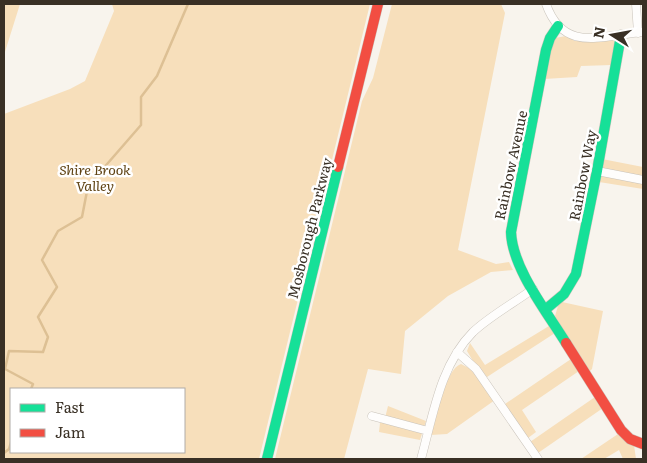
<svg xmlns="http://www.w3.org/2000/svg" width="647" height="463" font-family="Literata,serif">
<rect width="100%" height="100%" fill="#f8f4ed"/>
<path fill="#f7dfbb" fill-rule="evenodd" d="M 4,4 L 20,4 L 4,55 Z
M 112,4 L 370,4 L 259,459 L 4,459 L 4,114 L 70,89 L 85,81 L 114,11 ZM 11,389 L 184,389 L 184,452 L 11,452 Z
M 392,4 L 501,4 L 505,13 L 458,250 L 496,264 L 509,262 L 513,270 L 491,272 L 448,296 L 405,331 L 401,374 L 368,369 L 344,459 L 275,459 L 362,101 L 373,78 Z
M 566,36 L 575,41 L 584,41 L 610,39 L 614,41 L 616,45 L 612,65 L 581,66 L 577,77 L 544,79 L 551,46 L 555,38 Z
M 602,159 L 643,167 L 643,189 L 599,182 Z
M 562,302 L 603,311 L 592,369 L 588,373 L 555,316 L 558,306 Z
M 549,326 L 555,333 L 487,377 L 473,361 L 467,351 L 470,343 L 485,365 Z
M 571,359 L 579,371 L 522,410 L 536,432 L 528,438 L 505,404 Z
M 461,364 L 471,369 L 495,400 L 447,434 L 431,435 C 436,419 445,369 461,364 Z
M 595,397 L 603,408 L 538,453 L 530,442 Z
M 388,406 L 426,421 L 420,440 L 379,432 L 380,423 L 384,422 Z
M 618,434 L 634,445 L 636,459 L 623,459 L 619,450 L 604,459 L 581,459 Z"/>
<g fill="none" stroke-linecap="round" stroke-linejoin="round">
<path stroke="#ddc094" stroke-width="2.5" d="M 31,389 L 33,384 L 5,369 L 9,351 L 43,352 L 48,337 L 38,317 L 57,287 L 42,260 L 58,231 L 82,217 L 88,186 L 141,125 L 141,97 L 157,76 L 188,4
M 4,453 L 9,449 L 11,442"/>
<defs>
<path id="street" d="M 546,4 C 564,54 602,35 643,32
M 636,4 L 638,33
M 597,171 L 643,180
M 457,352 L 476,369 L 538,459
M 372,416 L 428,431
M 421,459 C 433,416 440,365 473,332 C 490,316 514,303 533,289"/>
<path id="fast" d="M 558,26 L 550,38 L 546,50 L 511,232 C 512,268 547,312 566,343
M 546,309 L 564,294 L 576,274 L 597,171 L 621,35
M 267,459 L 338,167"/>
<path id="jam" d="M 338,167 L 378,4
M 566,343 L 621,430 L 630,439 L 643,444"/>
</defs>
<use href="#street" stroke="#c9c3ba" stroke-width="9"/>
<use href="#fast" stroke="#c9c3ba" stroke-width="11"/>
<use href="#jam" stroke="#c9c3ba" stroke-width="11"/>
<use href="#street" stroke="#fefdfc" stroke-width="8"/>
<use href="#fast" stroke="#16e098" stroke-width="10"/>
<use href="#jam" stroke="#f24e42" stroke-width="10"/>
</g>
<g text-anchor="middle" dominant-baseline="central" stroke-width="5" stroke-linejoin="round" paint-order="stroke">
<g font-size="14" fill="#393025" stroke="#fff">
<text transform="translate(510 165) rotate(-78)">Rainbow Avenue</text>
<text transform="translate(582 175) rotate(-79)">Rainbow Way</text>
<text transform="translate(309 228) rotate(-76)">Mosborough Parkway</text>
</g>
<g font-size="14" font-style="italic" fill="#5f4314" stroke="#fff">
<text x="95" y="169">Shire Brook<tspan x="95" dy="16">Valley</tspan></text>
</g>
</g>
<rect width="647" height="463" fill="none" stroke="#393025" stroke-width="10"/>
<rect x="10" y="388" width="175" height="65" fill="#ffffff" stroke="#b0aca8"/>
<rect x="20" y="404" width="25" height="8" fill="#16e098" stroke="#b0aca8"/>
<text x="55" y="413" font-size="15" fill="#393025">Fast</text>
<rect x="20" y="429" width="25" height="8" fill="#f24e42" stroke="#b0aca8"/>
<text x="55" y="438" font-size="15" fill="#393025">Jam</text>
<g transform="translate(612 35) rotate(281)" stroke="#ffffff" stroke-width="4" paint-order="stroke">
<path d="M0-4L9 19L0 12L-9 19Z" fill="#393025"/>
<text y="-8" font-size="14" font-weight="bold" text-anchor="middle" fill="#393025">N</text>
</g>
</svg>
